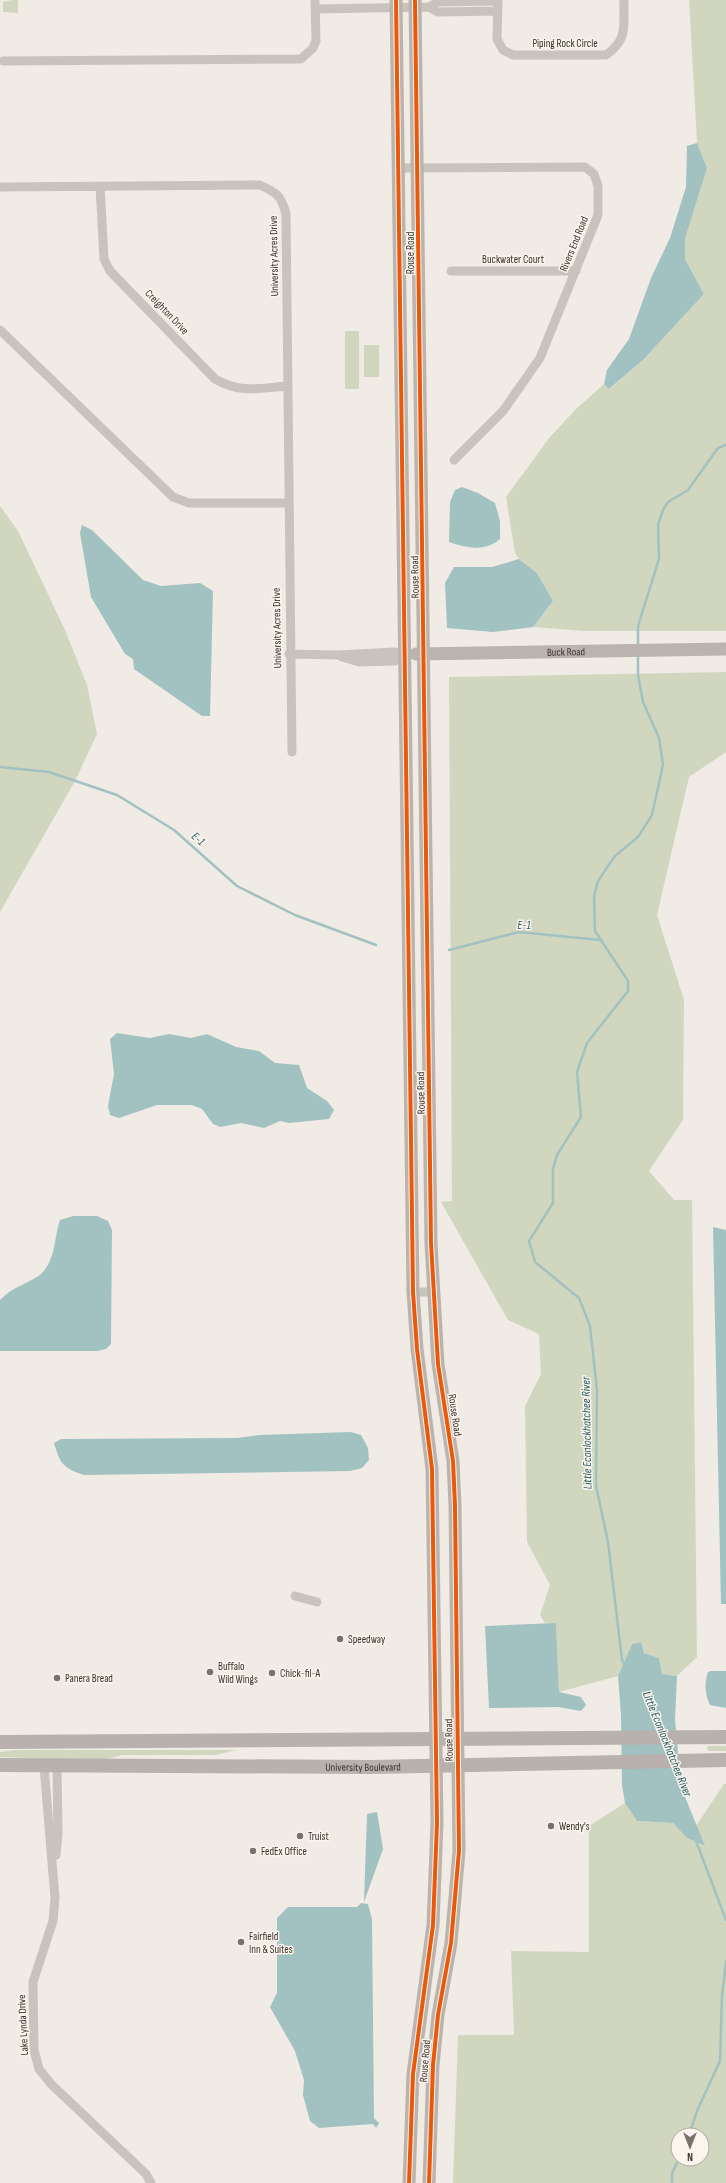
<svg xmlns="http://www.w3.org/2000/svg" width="726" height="2183" font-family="'Sofia Sans Condensed',sans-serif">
<rect width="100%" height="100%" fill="#f0ebe5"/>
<path fill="#d1d6bf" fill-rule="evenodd" d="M 12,0 L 18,0 L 18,13 L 3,12 L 3,2 Z
M 689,0 L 726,0 L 726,631 L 584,631 L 533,627 L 553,601 L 537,573 L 519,559 L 515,553 L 506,497 L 550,437 L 575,410 L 604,384 L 610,389 L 643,360 L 704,294 L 685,259 L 685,239 L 707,168 L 697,143 Z
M 345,331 L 359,331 L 359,389 L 345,389 Z
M 364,345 L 379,345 L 379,377 L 364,377 Z
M 0,506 L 18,531 L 65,630 L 87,685 L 97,734 L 75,781 L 0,912 Z
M 726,672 L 726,752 L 689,777 L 657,915 L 684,1000 L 683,1120 L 649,1171 L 674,1200 L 692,1200 L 697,1657 L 677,1676 L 662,1674 L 659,1658 L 644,1653 L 641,1642 L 632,1644 L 618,1676 L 559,1692 L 556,1623 L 545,1623 L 540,1615 L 550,1585 L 527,1542 L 525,1406 L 541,1374 L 539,1334 L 508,1320 L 441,1202 L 452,1201 L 449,677 Z
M 707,1746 L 726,1746 L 726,1751 L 708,1751 Z
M 15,1750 L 237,1750 L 215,1755 L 122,1755 L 100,1761 L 0,1757 L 0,1752 Z
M 724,1784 L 726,1784 L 726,2183 L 453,2183 L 458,2035 L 514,2035 L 511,1951 L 589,1952 L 589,1826 L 625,1803 L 637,1821 L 673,1823 L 687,1838 L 704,1846 L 696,1826 ZM 678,2135 L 702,2135 L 702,2159 L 678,2159 Z"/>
<path fill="#a1c2c1" d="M 697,143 L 707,168 L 685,239 L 685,259 L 704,294 L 643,360 L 609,389 L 604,384 L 607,370 L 629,339 L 651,278 L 670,238 L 686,187 L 687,146 Z
M 462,487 L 478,493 L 495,503 L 500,521 L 500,539 C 485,552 467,548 449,542 L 450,502 L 455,490 Z
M 82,525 L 92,530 L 143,580 L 161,586 L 200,583 L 213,591 L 210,716 L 202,716 L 134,669 L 133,659 L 125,654 L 91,597 L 80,533 Z
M 519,559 L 537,573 L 553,601 L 533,627 L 493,632 L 447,628 L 445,583 L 454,567 L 492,567 Z
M 117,1033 L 150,1038 L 169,1034 L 191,1038 L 207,1034 L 236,1047 L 259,1051 L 275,1063 L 299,1065 L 307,1088 L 327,1101 L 334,1110 L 329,1119 L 289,1123 L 280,1121 L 264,1128 L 241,1123 L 220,1127 L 213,1124 L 202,1109 L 192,1105 L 157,1105 L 119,1118 L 110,1115 L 108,1106 L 114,1074 L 110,1039 Z
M 73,1216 L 97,1216 L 108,1221 L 112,1230 L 111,1344 L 106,1349 L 97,1351 L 0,1351 L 0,1300 C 11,1288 24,1285 37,1277 C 55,1265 54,1241 59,1223 L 60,1220 Z
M 713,1227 L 726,1230 L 726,1604 L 721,1604 Z
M 351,1432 L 361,1435 L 368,1448 L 369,1460 L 362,1468 L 350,1471 L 84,1475 C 63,1468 60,1464 54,1443 L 61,1439 L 237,1438 L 260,1435 Z
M 556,1623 L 559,1692 L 581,1697 L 586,1705 L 581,1711 L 558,1707 L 489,1708 L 485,1626 Z
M 641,1642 L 644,1653 L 659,1658 L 662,1674 L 677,1676 L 675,1719 L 681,1787 L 705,1846 L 687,1838 L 673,1823 L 637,1821 L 625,1803 L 622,1785 L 621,1715 L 618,1676 L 632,1644 Z
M 711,1671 L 726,1671 L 726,1708 L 710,1705 C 705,1695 704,1683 708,1672 Z
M 377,1812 L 383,1849 L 364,1902 L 367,1814 Z
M 361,1903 L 368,1904 L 372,1919 L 374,2118 L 379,2123 L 376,2128 L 373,2124 L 319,2128 L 310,2121 L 303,2095 L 304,2080 L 295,2051 L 270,2007 L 277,1993 L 277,1918 L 288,1907 L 357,1907 Z"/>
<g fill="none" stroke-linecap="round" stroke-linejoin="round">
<path stroke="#a1c2c1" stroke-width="2.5" d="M 638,647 L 638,626 L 659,559 L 658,525 L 663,510 L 668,502 L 688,490 L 718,448 L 726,445
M 0,767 L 49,772 L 117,795 L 174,830 L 237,886 L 295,915 L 376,945
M 449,950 L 519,932 L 600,940
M 625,1666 L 622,1660 L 608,1542 L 596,1486 L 597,1390 L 590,1326 L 579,1298 L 535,1262 L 529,1241 L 553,1203 L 553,1169 L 557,1155 L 581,1117 L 577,1072 L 587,1043 L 628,991 L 628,981 L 595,931 L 594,896 L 598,881 L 615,856 L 638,837 L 652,815 L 663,765 L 659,738 L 643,702 L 638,675 L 638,654
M 696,1841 L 726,1920
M 689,2135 L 697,2111 L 720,2061 L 722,1996 L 726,1961
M 672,2183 L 672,2173 L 679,2159"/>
<path stroke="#c9c3be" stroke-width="9" d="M 498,0 L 497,39 L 503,50 L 513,55 L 606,55 C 629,39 623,25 624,0
M 429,7 L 438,2 L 498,1
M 315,9 L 429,7 L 438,12 L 497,11
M 3,61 L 301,59 L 313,48 L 316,41 L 315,0
M 398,168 L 585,167 L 594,174 L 598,186 L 598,215 L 540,358 L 503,411 L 454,460
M 100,186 L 104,259 L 110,271 L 215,379 C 241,394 259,388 287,386
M 0,187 L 260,185 C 277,193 281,195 286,214 L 292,752
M 451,271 L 576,271
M 0,330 L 173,497 L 189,503 L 288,503
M 289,654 L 337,655 L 394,652 L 406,654
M 342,657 L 359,662 L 395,661 L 406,654
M 413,1292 L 433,1292
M 295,1596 L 317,1602
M 44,1766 L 55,1898 L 53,1921 L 33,1982 L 34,2050 L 39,2069 L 51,2084 L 146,2174 L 151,2183
M 56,1855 L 58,1832 L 57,1767"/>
<g stroke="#bab3ae" stroke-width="13">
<path d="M 396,0 L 413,1292 L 417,1349 L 432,1469 L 437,1823 L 433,1925 L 413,2074 L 409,2183"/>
<path d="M 415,0 L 431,1243 L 438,1364 L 453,1461 L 455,1506 L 459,1851 L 451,1943 L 438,2015 L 433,2065 L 429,2183"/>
<path id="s1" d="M 416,654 L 726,649"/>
</g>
<g stroke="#b8b1ad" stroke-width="14">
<path d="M 0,1742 L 726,1737"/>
<path id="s2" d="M 0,1765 L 371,1767 L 726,1760"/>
</g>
<defs>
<path id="cycleway" d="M 396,0 L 413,1292 L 417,1349 L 432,1469 L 437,1823 L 433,1925 L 413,2074 L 409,2183
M 415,0 L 431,1243 L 438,1364 L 453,1461 L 455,1506 L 459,1851 L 451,1943 L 438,2015 L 433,2065 L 429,2183"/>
</defs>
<use href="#cycleway" stroke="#fbf5ee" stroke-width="6"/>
<use href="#cycleway" stroke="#e8590c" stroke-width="4"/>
</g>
<g fill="#7a716c" stroke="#fbf5ee" stroke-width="1.5">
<circle cx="340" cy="1639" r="4"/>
<circle cx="210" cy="1672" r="4"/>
<circle cx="272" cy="1673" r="4"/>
<circle cx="57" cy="1678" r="4"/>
<circle cx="551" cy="1826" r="4"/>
<circle cx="300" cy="1836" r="4"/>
<circle cx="253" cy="1851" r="4"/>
<circle cx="241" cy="1942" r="4"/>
</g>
<g text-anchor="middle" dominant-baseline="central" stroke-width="3" stroke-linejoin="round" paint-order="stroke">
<g font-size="11" fill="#3b302b" stroke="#fbf5ee">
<text x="565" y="43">Piping Rock Circle</text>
<text transform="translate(574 244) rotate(-68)">Rivers End Road</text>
<text transform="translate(410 253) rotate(-90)">Rouse Road</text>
<text transform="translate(274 256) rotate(-91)">University Acres Drive</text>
<text x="513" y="259">Buckwater Court</text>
<text transform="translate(167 312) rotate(46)">Creighton Drive</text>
<text transform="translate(415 577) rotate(-91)">Rouse Road</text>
<text transform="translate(277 628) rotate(-91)">University Acres Drive</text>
<text stroke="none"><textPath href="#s1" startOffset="150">Buck Road</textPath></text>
<text transform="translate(421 1093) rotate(-91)">Rouse Road</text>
<text transform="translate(455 1415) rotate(82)">Rouse Road</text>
<text transform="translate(449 1740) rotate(-91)">Rouse Road</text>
<text stroke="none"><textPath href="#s2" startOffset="363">University Boulevard</textPath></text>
<text transform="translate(23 2025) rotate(-93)">Lake Lynda Drive</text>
<text transform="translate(425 2061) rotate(-85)">Rouse Road</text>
</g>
<g font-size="11" fill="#3b302b" stroke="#fbf5ee" text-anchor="start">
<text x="348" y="1639">Speedway</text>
<text x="218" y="1666">Buffalo<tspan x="218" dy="13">Wild Wings</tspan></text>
<text x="280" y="1673">Chick-fil-A</text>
<text x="65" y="1678">Panera Bread</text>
<text x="559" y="1826">Wendy's</text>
<text x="308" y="1836">Truist</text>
<text x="261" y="1851">FedEx Office</text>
<text x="249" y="1936">Fairfield<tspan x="249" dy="13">Inn &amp; Suites</tspan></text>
</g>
<g font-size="12" font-style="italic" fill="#1f5a5e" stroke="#fbf5ee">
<text transform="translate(198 839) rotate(42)">E-1</text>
<text x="524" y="925">E-1</text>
<text transform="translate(587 1433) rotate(-91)">Little Econlockhatchee River</text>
<text transform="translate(667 1744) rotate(68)">Little Econlockhatchee River</text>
</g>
</g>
<g transform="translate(690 2147) rotate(180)"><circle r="19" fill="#fbf5ee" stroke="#aea6a0"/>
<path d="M0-3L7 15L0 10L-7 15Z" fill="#7a716c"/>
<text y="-6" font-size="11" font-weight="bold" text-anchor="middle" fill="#3b302b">N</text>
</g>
</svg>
